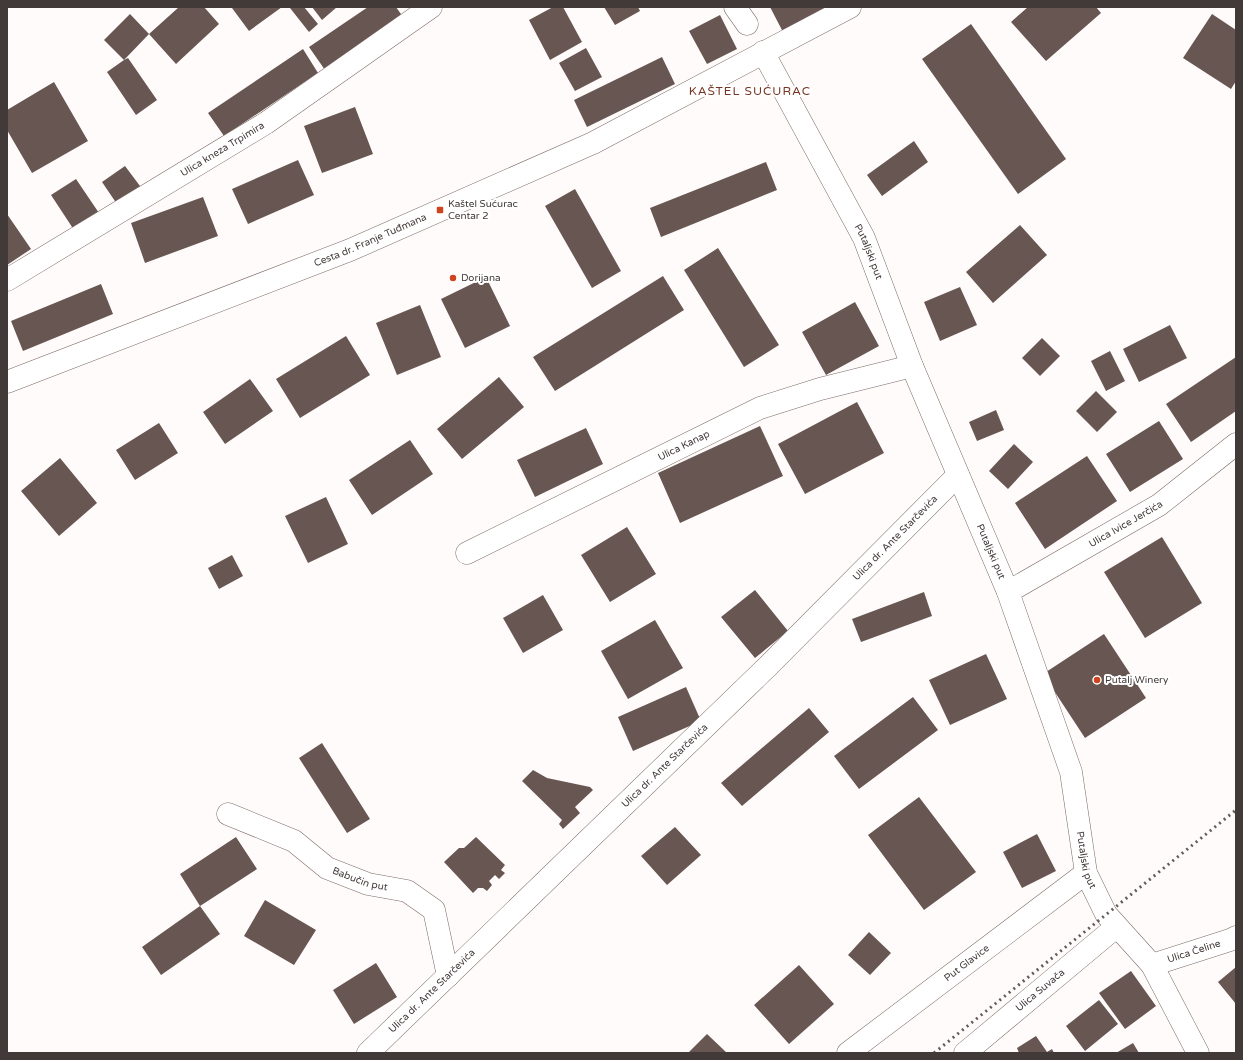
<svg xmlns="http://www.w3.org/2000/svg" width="1243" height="1060" font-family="'Varela Round',sans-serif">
<rect width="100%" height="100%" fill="#fffbfa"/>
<path fill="#675652" d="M 179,7 L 204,7 L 219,24 L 176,64 L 149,34 Z
M 234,7 L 282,7 L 249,31 L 232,8 Z
M 291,7 L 304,7 L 318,24 L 309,32 L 290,8 Z
M 312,7 L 337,7 L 322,20 Z
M 368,7 L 396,7 L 403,17 L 325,70 L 309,47 Z
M 553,7 L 563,7 L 582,42 L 550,60 L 529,20 Z
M 604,7 L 638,7 L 640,11 L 615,25 Z
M 770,7 L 831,7 L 783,32 Z
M 1028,7 L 1096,7 L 1101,13 L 1046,61 L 1011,22 Z
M 130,14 L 149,34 L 124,60 L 128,58 L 157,100 L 136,115 L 107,72 L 124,60 L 104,40 Z
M 1212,14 L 1236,30 L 1236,81 L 1231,89 L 1183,58 Z
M 720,15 L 737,49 L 707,64 L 689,31 Z
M 971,24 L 1066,159 L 1018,194 L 922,59 Z
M 586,48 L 602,77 L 575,91 L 559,63 Z
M 303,49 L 318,73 L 224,136 L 208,113 Z
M 662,57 L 675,84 L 587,127 L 574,100 Z
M 54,82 L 88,141 L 32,173 L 7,130 L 7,110 Z
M 355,107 L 373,154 L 322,173 L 304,126 Z
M 914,141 L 928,162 L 882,196 L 867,175 Z
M 298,160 L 314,195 L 248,224 L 232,189 Z
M 766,162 L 777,190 L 661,237 L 650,208 Z
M 125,166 L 143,190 L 119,207 L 102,182 Z
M 76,179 L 101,216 L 76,233 L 51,195 Z
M 575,189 L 621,271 L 592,288 L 545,206 Z
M 203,197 L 218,236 L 145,263 L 131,223 Z
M 7,214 L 31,249 L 7,265 Z
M 1020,225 L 1047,255 L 993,303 L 966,272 Z
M 718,248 L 779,345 L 744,367 L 684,270 Z
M 663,276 L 684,310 L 555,391 L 533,357 Z
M 486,277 L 510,326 L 465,348 L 441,299 Z
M 101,284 L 113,314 L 23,351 L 11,321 Z
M 960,287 L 977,325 L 940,341 L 924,302 Z
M 855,302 L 879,346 L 826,375 L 802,332 Z
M 420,305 L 441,357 L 397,375 L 376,323 Z
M 1170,325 L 1187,358 L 1139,382 L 1123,349 Z
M 346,336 L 370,375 L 300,418 L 276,379 Z
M 1042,338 L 1060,356 L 1040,376 L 1022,358 Z
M 1110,351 L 1125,381 L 1106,391 L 1091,361 Z
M 1236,357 L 1236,411 L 1191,442 L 1166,404 Z
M 499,377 L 524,407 L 462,459 L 437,429 Z
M 250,379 L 273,411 L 225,444 L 203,412 Z
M 1096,391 L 1117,412 L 1097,432 L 1076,411 Z
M 857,402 L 884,453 L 805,494 L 778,444 Z
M 996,410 L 1004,430 L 977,441 L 969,422 Z
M 1159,421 L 1183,459 L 1130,492 L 1106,454 Z
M 159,423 L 178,453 L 135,480 L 116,450 Z
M 760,426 L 783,476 L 680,523 L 658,473 Z
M 586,428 L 603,464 L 535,497 L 517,460 Z
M 410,440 L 433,474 L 372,515 L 349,480 Z
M 1014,444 L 1033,462 L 1008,489 L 989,471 Z
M 1087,456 L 1117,501 L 1045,549 L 1015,503 Z
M 60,458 L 97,503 L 59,536 L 21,491 Z
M 326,497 L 348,544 L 308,563 L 285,516 Z
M 627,527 L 656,574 L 610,602 L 581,555 Z
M 1162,537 L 1202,603 L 1145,638 L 1104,572 Z
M 232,555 L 243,576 L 219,589 L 208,568 Z
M 755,590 L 788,631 L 755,658 L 721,617 Z
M 924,592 L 932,616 L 861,642 L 852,619 Z
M 543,595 L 563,630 L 523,653 L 503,618 Z
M 655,620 L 683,668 L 628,699 L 601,651 Z
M 1104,634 L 1146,698 L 1085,738 L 1043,674 Z
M 986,654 L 1007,699 L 950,725 L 929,680 Z
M 686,687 L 701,721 L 633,751 L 618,717 Z
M 913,697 L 938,730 L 859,789 L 834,756 Z
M 809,708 L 829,732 L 742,806 L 721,783 Z
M 322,743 L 370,819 L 347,833 L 299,758 Z
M 533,770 L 547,778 L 590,787 L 593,790 L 575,807 L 580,813 L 563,829 L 559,824 L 562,820 L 522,781 Z
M 919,797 L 976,872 L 924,910 L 868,835 Z
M 675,827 L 701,855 L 667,885 L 641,856 Z
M 1037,834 L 1056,871 L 1022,888 L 1003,852 Z
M 236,837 L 257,869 L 200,906 L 180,874 Z
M 476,837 L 505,865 L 501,870 L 505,873 L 499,879 L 495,875 L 489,881 L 492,885 L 487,891 L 483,888 L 478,888 L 473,893 L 444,862 L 459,848 L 464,848 Z
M 265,900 L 316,930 L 294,965 L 244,936 Z
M 200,906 L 220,934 L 161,975 L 142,947 Z
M 869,932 L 891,953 L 870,975 L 848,955 Z
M 376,963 L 397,997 L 354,1024 L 333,990 Z
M 799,965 L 834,1004 L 789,1044 L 754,1005 Z
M 1236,967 L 1236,1004 L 1218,982 Z
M 1131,971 L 1156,1006 L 1125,1029 L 1099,993 Z
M 1099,1000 L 1118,1024 L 1085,1051 L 1066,1026 Z
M 707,1034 L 727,1053 L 688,1053 Z
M 1036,1036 L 1047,1052 L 1052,1049 L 1054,1053 L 1019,1053 L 1017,1048 Z
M 1133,1043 L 1139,1053 L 1116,1053 Z"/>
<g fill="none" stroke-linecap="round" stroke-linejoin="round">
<defs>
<g id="minor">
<path d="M 735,7 L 747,24"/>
<path id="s1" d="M 763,52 L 864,238 L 912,366 L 1008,592 L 1071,772 L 1086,873 L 1106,914 L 1152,965 L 1198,1053"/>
<path id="s2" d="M 7,280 L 266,123 L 431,7"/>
<path id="s3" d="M 467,553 L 760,408 L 820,389 L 912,366"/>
<path id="s4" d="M 1008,592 L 1159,505 L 1236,444"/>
<path id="s5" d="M 228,814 L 294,841 L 327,868 L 368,884 L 407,891 L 434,910 L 448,976"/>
<path id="s6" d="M 1152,965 L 1230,940 L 1236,937"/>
<path id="s7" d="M 368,1053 L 767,667 L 958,475"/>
<path id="s8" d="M 848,1053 L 1086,873"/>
<path id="s9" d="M 965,1053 L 1116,927"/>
</g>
<g id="major">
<path id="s10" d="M 7,382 L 350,250 L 593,143 L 850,7"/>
</g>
</defs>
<use href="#minor" stroke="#7d6c67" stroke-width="23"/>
<use href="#major" stroke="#7d6c67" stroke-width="23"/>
<use href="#minor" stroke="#fff" stroke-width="22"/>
<use href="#major" stroke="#fff" stroke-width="22"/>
<path stroke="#625b59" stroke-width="3" stroke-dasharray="2 4" stroke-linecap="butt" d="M 934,1053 L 1236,810"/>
</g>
<g fill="#cd441e" stroke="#fff" stroke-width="1.5">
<rect x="436" y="206" width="8" height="8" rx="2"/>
<circle cx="453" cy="278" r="4"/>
<circle cx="1097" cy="680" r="4"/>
</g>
<g text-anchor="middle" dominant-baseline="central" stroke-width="4" stroke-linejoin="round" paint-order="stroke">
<g font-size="10" fill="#423a38" stroke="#fff">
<text stroke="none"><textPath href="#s2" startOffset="252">Ulica kneza Trpimira</textPath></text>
<text stroke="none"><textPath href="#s10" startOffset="390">Cesta dr. Franje Tuđmana</textPath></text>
<text stroke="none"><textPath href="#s1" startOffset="226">Putaljski put</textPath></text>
<text stroke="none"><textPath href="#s3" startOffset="242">Ulica Kanap</textPath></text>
<text stroke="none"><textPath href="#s4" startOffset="136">Ulica Ivice Jerčića</textPath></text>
<text stroke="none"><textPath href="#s7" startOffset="737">Ulica dr. Ante Starčevića</textPath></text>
<text stroke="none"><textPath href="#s1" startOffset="550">Putaljski put</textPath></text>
<text stroke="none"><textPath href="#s7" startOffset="413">Ulica dr. Ante Starčevića</textPath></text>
<text stroke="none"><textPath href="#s1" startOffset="874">Putaljski put</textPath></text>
<text stroke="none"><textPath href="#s5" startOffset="149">Babučin put</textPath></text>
<text stroke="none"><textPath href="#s6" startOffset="44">Ulica Čeline</textPath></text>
<text stroke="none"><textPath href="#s8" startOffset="149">Put Glavice</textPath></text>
<text stroke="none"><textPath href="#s9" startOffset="98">Ulica Suvača</textPath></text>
<text stroke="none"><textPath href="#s7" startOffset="89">Ulica dr. Ante Starčevića</textPath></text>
</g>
<g font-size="10" fill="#423a38" stroke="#fff" text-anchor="start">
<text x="448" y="204">Kaštel Sućurac<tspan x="448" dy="12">Centar 2</tspan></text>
<text x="461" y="278">Dorijana</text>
<text x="1105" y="680">Putalj Winery</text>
</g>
<g font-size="12" letter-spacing="1" fill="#773321" stroke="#fff">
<text x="750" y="91">KAŠTEL SUĆURAC</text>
</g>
</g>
<rect width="1243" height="1060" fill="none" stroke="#423a38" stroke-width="16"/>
</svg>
